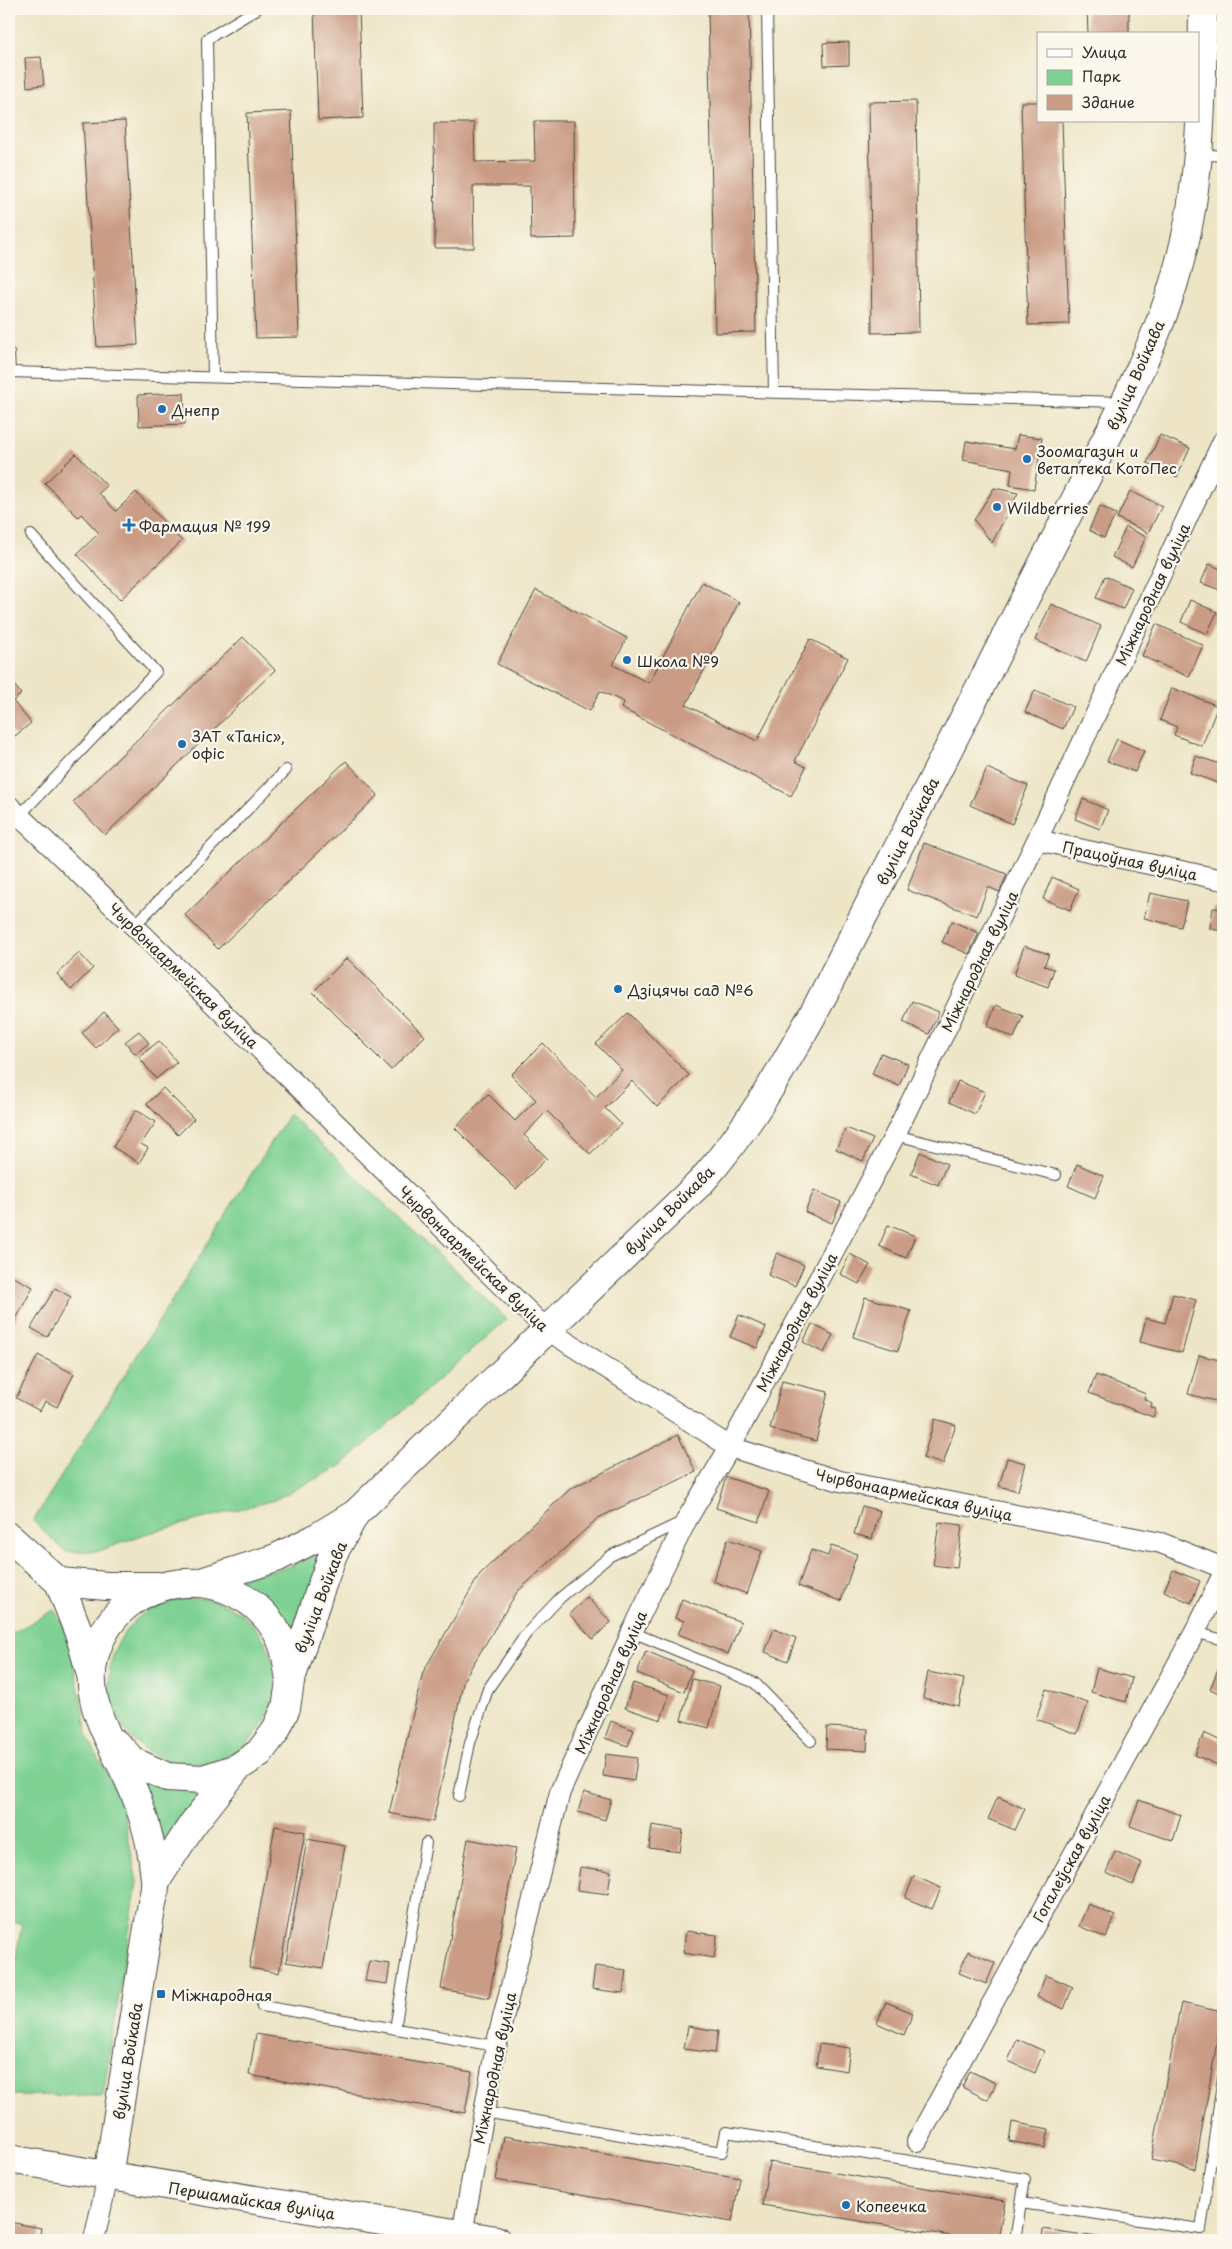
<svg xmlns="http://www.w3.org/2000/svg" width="1232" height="2249" font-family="'Playpen Sans',sans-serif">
<rect width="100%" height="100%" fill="#fbf7ec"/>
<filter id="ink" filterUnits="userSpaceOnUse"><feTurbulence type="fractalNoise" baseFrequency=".02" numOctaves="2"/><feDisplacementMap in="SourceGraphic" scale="10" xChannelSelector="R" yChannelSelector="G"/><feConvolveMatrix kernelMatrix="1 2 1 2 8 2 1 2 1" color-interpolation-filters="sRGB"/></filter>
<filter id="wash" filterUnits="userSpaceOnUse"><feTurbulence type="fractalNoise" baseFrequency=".0096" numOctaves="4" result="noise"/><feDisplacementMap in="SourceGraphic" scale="20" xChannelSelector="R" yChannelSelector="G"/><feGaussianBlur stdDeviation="1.12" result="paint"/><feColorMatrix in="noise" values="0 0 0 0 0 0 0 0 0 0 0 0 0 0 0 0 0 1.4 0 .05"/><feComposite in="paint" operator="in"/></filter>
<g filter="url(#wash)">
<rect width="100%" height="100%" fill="#ede5c6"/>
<path fill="#7ed193" stroke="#547e5f" d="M 289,1114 L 507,1319 L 341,1466 L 274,1500 L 145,1534 L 99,1551 L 66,1552 L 33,1521 Z
M 326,1549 L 294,1645 L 229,1580 L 289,1567 Z
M109 1681a83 83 0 1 1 166 0a83 83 0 1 1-166 0Z
M 54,1610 L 68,1633 L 88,1738 L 121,1800 L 137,1882 L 103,2096 L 9,2095 L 9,1994 L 22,1924 L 9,1920 L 9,1635 Z
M 135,1774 L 210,1788 L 161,1854 Z"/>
<g id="blocks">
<path fill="#ca9c85" d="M 314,9 L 359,9 L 363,118 L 318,120 Z
M 708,9 L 749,9 L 756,332 L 715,333 Z
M 1087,9 L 1129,9 L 1129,34 L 1088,34 Z
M 849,42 L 849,65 L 824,66 L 823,43 Z
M 41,57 L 44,85 L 27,87 L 25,58 Z
M 916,101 L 919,332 L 872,333 L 869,102 Z
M 1021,102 L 1038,102 L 1038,121 L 1062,121 L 1069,324 L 1028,325 Z
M 291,111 L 299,337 L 256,338 L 247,113 Z
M 125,121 L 138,345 L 97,347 L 83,123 Z
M 534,121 L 574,121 L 575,238 L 531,239 L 530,186 L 473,186 L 474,248 L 435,248 L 434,123 L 474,123 L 475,162 L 535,161 Z
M 184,393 L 185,424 L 139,426 L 138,395 Z
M 1018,435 L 1042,438 L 1034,489 L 1010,485 L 1012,469 L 963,460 L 966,441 L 1015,449 Z
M 1160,435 L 1190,448 L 1177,477 L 1147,463 Z
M 76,454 L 107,486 L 99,493 L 116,511 L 136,492 L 182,541 L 120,600 L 77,554 L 99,533 L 81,514 L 78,517 L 45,483 Z
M 994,488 L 1018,493 L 992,543 L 974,520 Z
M 1130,491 L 1162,506 L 1148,533 L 1117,518 Z
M 1100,506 L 1116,514 L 1104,538 L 1089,530 Z
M 1126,527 L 1146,537 L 1132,567 L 1112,557 Z
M 1209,564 L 1223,570 L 1223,591 L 1201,583 Z
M 1105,576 L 1132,588 L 1123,609 L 1096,598 Z
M 702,582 L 739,602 L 686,705 L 757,741 L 810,639 L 848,658 L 795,761 L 806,767 L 791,796 L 621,708 L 624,702 L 600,691 L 590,711 L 497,664 L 536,590 L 627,638 L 613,665 L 649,683 Z
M 1190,600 L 1217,612 L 1207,634 L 1181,622 Z
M 1051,604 L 1101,626 L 1086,662 L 1035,640 Z
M 1156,624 L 1203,645 L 1189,677 L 1142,656 Z
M 243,637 L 275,670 L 105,835 L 73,802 Z
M 9,678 L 21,694 L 13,701 L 31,723 L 15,736 L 9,728 Z
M 1172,688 L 1218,706 L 1202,746 L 1174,735 L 1177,727 L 1160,720 Z
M 1035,690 L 1073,707 L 1063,729 L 1025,712 Z
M 1117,739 L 1144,751 L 1135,772 L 1107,761 Z
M 1196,756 L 1223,765 L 1223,785 L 1190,773 Z
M 346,761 L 378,795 L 218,949 L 185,915 Z
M 987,768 L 1028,786 L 1012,824 L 970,805 Z
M 1083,799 L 1108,810 L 1100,829 L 1075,819 Z
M 924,843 L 1007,874 L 1000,892 L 988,887 L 977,916 L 907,890 Z
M 1052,877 L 1079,889 L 1070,910 L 1043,899 Z
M 1150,893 L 1187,901 L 1181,927 L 1144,918 Z
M 1213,908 L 1223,909 L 1223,931 L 1210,929 Z
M 952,921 L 979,933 L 969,954 L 942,942 Z
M 1024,946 L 1049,954 L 1044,966 L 1054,969 L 1048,987 L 1014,975 Z
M 79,953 L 93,968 L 71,990 L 57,974 Z
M 347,958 L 425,1036 L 391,1070 L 313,992 Z
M 912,1001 L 939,1012 L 929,1034 L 903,1022 Z
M 996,1005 L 1023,1016 L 1014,1038 L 987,1026 Z
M 104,1012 L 118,1027 L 96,1048 L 82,1033 Z
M 628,1013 L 689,1075 L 657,1107 L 632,1081 L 605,1108 L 621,1124 L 590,1154 L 547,1111 L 524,1135 L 547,1158 L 516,1189 L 455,1128 L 488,1094 L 515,1121 L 536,1100 L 511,1075 L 543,1043 L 596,1097 L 622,1070 L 596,1044 Z
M 139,1031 L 149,1043 L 135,1054 L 125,1042 Z
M 159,1041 L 177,1062 L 156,1079 L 139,1057 Z
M 881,1053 L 908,1064 L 899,1086 L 872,1074 Z
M 958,1081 L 985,1092 L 975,1114 L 949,1102 Z
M 163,1088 L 194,1119 L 178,1135 L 147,1104 Z
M 136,1110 L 156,1122 L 141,1144 L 148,1148 L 139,1163 L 113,1147 Z
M 846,1128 L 873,1139 L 863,1161 L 836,1149 Z
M 920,1152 L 947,1164 L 938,1185 L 911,1174 Z
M 1077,1164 L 1104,1176 L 1095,1198 L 1068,1186 Z
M 814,1190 L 841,1202 L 832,1223 L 805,1212 Z
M 888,1225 L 915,1236 L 906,1258 L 879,1246 Z
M 777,1253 L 804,1265 L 795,1286 L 768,1275 Z
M 850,1254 L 870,1265 L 859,1284 L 840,1274 Z
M 9,1275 L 33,1287 L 13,1325 L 9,1323 Z
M 55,1288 L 71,1297 L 47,1337 L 31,1328 Z
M 1173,1294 L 1196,1300 L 1182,1353 L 1140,1342 L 1146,1318 L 1165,1323 Z
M 865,1297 L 911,1311 L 898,1351 L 853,1337 Z
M 739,1315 L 766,1327 L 757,1348 L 730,1337 Z
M 812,1324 L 833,1335 L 824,1353 L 803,1342 Z
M 38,1355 L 74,1374 L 57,1407 L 45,1401 L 40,1411 L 16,1398 Z
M 1199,1355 L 1223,1361 L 1223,1403 L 1188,1394 Z
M 1096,1375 L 1146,1394 L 1144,1399 L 1152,1403 L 1151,1407 L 1156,1409 L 1153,1417 L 1089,1393 Z
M 782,1381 L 828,1392 L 816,1441 L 770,1429 Z
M 935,1419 L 956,1425 L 943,1464 L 923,1458 Z
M 678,1435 L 696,1472 L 598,1518 L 517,1592 L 464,1679 L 433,1822 L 389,1813 L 423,1672 L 480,1574 L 570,1489 Z
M 1007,1458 L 1025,1463 L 1018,1491 L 999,1486 Z
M 726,1477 L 769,1491 L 759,1522 L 716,1508 Z
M 862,1506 L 880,1511 L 872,1539 L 854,1534 Z
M 939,1522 L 962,1525 L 957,1568 L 933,1565 Z
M 728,1539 L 762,1551 L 747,1594 L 713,1581 Z
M 831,1546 L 857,1554 L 841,1601 L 798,1586 L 811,1550 L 828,1556 Z
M 1173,1570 L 1200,1581 L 1191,1603 L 1164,1591 Z
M 587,1597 L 611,1622 L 593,1639 L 569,1614 Z
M 682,1599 L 741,1622 L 728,1654 L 678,1634 L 684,1621 L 675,1618 Z
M 774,1629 L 796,1638 L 788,1661 L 765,1652 Z
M 646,1651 L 692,1670 L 684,1692 L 637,1673 Z
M 1219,1667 L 1223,1669 L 1223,1695 L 1210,1689 Z
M 1097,1668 L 1132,1678 L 1126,1702 L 1091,1692 Z
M 928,1672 L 964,1679 L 959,1706 L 923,1698 Z
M 692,1679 L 720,1686 L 709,1728 L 681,1720 Z
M 633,1683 L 669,1695 L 661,1720 L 625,1708 Z
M 1046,1689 L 1088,1703 L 1077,1734 L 1036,1719 Z
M 611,1721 L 634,1730 L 628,1746 L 605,1738 Z
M 827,1727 L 868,1729 L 867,1751 L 826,1749 Z
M 1204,1733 L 1223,1742 L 1222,1767 L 1195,1755 Z
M 606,1754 L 637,1758 L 634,1781 L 603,1776 Z
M 584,1792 L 611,1800 L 605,1820 L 578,1812 Z
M 998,1797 L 1025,1809 L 1015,1830 L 988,1819 Z
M 1139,1800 L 1181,1815 L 1173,1841 L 1130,1826 Z
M 652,1825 L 683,1830 L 680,1852 L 649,1848 Z
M 275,1826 L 305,1832 L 279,1973 L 249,1968 Z
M 307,1839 L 345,1846 L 323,1968 L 286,1962 Z
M 468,1839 L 516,1848 L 489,1998 L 441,1989 Z
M 1115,1851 L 1142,1863 L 1133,1885 L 1106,1873 Z
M 580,1867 L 611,1871 L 608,1894 L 577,1890 Z
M 914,1876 L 941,1888 L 932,1909 L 905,1898 Z
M 1088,1904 L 1115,1916 L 1106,1938 L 1079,1926 Z
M 686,1931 L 717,1935 L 714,1958 L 683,1953 Z
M 968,1951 L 995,1963 L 986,1984 L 959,1973 Z
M 369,1961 L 390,1964 L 387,1984 L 365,1981 Z
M 595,1966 L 626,1970 L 623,1993 L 592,1989 Z
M 1046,1975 L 1073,1987 L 1064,2009 L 1037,1997 Z
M 886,2002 L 913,2013 L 904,2035 L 877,2023 Z
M 1181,2003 L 1222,2012 L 1195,2169 L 1151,2160 Z
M 688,2026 L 718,2031 L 715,2053 L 684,2049 Z
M 256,2034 L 472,2072 L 465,2113 L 249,2075 Z
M 1017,2039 L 1044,2051 L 1035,2073 L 1008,2061 Z
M 819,2044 L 850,2048 L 847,2071 L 816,2066 Z
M 970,2071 L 996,2083 L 988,2100 L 962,2087 Z
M 1012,2122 L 1049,2129 L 1045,2148 L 1009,2141 Z
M 504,2136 L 740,2178 L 732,2222 L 496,2180 Z
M 769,2162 L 1005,2201 L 998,2240 L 976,2240 L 762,2205 Z
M 9,2222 L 41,2228 L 39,2240 L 9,2240 Z
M 1043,2229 L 1111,2239 L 1111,2240 L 1042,2240 Z"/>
</g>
</g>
<g filter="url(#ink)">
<use href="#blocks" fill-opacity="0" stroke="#484742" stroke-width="1"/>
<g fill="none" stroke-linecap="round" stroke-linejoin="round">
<defs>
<path id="lane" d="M 767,9 L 774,392
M 1199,154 L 1223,156
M 9,353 L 10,372
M 9,372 L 1122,402
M 213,377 L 207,39 L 257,9
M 19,816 L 156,672 L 31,535
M 134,926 L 286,770
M 895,1135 L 1056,1175
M 632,1632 L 755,1683 L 811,1741
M 1195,1632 L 1223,1640
M 459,1796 L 470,1743 L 488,1689 L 526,1634 L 560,1598 L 610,1556 L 684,1521
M 262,2006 L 496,2046
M 395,2029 L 426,1843
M 484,2112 L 722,2152 L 726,2132 L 1025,2179 L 1015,2240
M 1021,2203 L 1201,2229 L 1223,2077"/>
<path id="street" d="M 9,806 L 134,926 L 546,1329 L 730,1447 L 840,1481 L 1161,1543 L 1223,1568
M 1037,840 L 1223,880
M 917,2141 L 1195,1632 L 1223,1574
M 462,2234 L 496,2046 L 560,1792 L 632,1632 L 687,1519 L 730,1447 L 895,1135 L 1037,840 L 1223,441
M 94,2240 L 108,2176"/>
<path id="secondary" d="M 9,1537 L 59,1582 L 80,1636 L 91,1675
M 59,1582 L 107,1586 L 157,1586
M 198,1583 L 276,1558 L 314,1539 L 355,1514 L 701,1182 C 748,1129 783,1068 817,1007 L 1125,402 C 1145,359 1166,314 1178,268 C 1202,184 1202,95 1203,9
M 115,1743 L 134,1762 L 167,1777 L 203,1779 L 237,1768
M 156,1881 L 192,1825 L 237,1768 L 259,1753 L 275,1732 L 286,1708 L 290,1682 L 319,1593 L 333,1554 L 354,1516
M 9,2159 L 496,2240
M 108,2176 C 120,2104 132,2032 143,1960 C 146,1941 149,1922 152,1903 C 154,1895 156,1886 155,1879 C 153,1854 147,1826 138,1802 C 121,1753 78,1706 96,1651 C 123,1568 236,1559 278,1634 C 286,1649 288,1666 290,1682"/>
</defs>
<use href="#lane" stroke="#484742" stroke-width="12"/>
<use href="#street" stroke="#484742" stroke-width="22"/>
<use href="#secondary" stroke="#484742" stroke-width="30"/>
<use href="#lane" stroke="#fff" stroke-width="10"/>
<use href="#street" stroke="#fff" stroke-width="20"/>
<use href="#secondary" stroke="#fff" stroke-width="28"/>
</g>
</g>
<g fill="#1f6fb2" stroke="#fbf7ec" stroke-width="2">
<circle cx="162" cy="409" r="5"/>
<circle cx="1027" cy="459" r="5"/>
<circle cx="997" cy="507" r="5"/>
<path d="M126.5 517.5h5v5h5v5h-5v5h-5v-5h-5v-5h5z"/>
<circle cx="627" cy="660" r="5"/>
<circle cx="182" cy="744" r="5"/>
<circle cx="618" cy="989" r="5"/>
<rect x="156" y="1989" width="10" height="10" rx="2.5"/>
<circle cx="846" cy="2205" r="5"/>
</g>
<g text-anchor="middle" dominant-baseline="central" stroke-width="4.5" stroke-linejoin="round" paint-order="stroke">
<g font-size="15" fill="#2b2b2b" stroke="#fbf7ec">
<text transform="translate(1135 375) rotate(-66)">вуліца Войкава</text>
<text transform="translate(1152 594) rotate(-65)">Міжнародная вуліца</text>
<text transform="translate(907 831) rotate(-63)">вуліца Войкава</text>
<text transform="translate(1130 860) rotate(12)">Працоўная вуліца</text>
<text transform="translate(979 961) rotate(-64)">Міжнародная вуліца</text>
<text transform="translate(184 975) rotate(44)">Чырвонаармейская вуліца</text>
<text transform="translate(669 1210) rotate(-45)">вуліца Войкава</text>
<text transform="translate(474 1258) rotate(44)">Чырвонаармейская вуліца</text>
<text transform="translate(796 1322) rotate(-62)">Міжнародная вуліца</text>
<text transform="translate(914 1494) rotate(12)">Чырвонаармейская вуліца</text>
<text transform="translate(320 1597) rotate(-69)">вуліца Войкава</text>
<text transform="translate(610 1682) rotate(-66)">Міжнародная вуліца</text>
<text transform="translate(1071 1858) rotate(-61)">Гогалеўская вуліца</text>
<text transform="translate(127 2061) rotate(-81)">вуліца Войкава</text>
<text transform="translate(494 2068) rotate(-78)">Міжнародная вуліца</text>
<text transform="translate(252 2200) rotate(9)">Першамайская вуліца</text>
</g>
<g font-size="15" fill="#2b2b2b" stroke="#fbf7ec" text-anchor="start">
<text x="172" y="409">Днепр</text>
<text x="1037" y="450">Зоомагазин и<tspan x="1037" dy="17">ветаптека КотоПес</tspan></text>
<text x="1007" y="507">Wildberries</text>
<text x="139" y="525">Фармация № 199</text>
<text x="637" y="660">Школа №9</text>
<text x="192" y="735">ЗАТ «Таніс»,<tspan x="192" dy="17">офіс</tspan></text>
<text x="628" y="989">Дзіцячы сад №6</text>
<text x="171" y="1994">Міжнародная</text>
<text x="856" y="2205">Копеечка</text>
</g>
</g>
<rect width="1232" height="2249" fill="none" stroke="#fbf7ec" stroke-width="30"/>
<rect x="1037" y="32" width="162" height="90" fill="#fbf7ec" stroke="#a8a59f"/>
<rect x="1047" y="49" width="25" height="8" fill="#ffffff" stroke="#a8a59f"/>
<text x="1082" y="58" font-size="15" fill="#2b2b2b">Улица</text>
<rect x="1047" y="70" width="25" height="15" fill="#7ed193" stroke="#a8a59f"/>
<text x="1082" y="82" font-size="15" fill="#2b2b2b">Парк</text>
<rect x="1047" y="95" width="25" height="15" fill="#ca9c85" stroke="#a8a59f"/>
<text x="1082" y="108" font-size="15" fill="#2b2b2b">Здание</text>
</svg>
